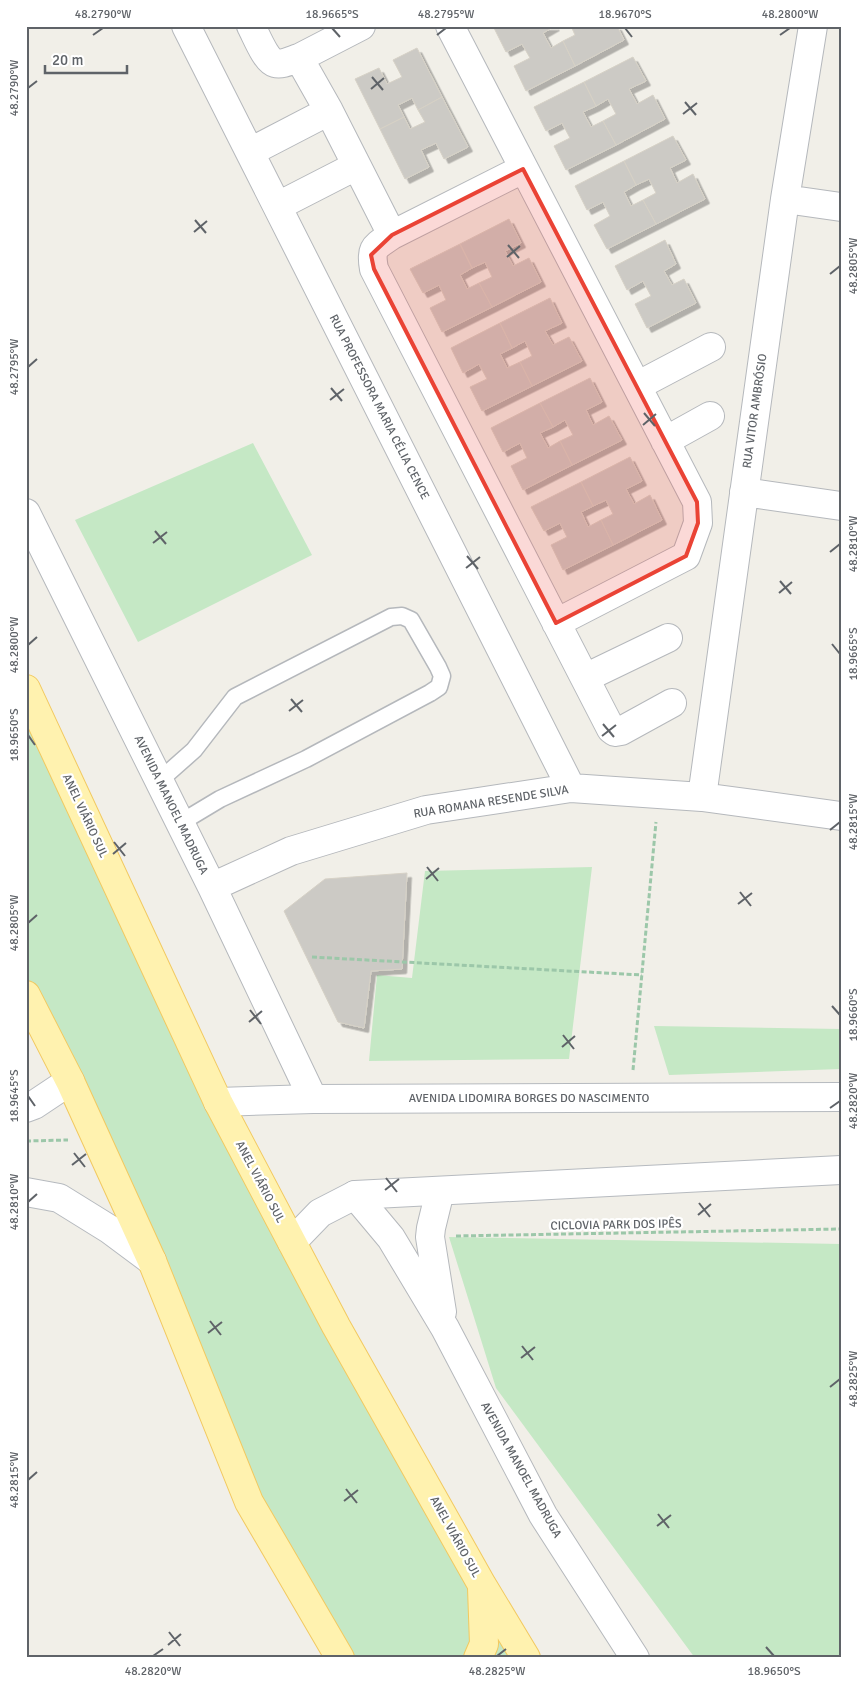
<svg xmlns="http://www.w3.org/2000/svg" width="867" height="1684" font-family="Signika,sans-serif">
<defs>
<filter id="shadow"><feDropShadow dx="4.5" dy="4.5" stdDeviation="0" flood-color="#0004"/></filter>
</defs>
<rect width="100%" height="100%" fill="#f1efe8"/>
<path fill="#c5e8c5" d="M 253,443 L 312,555 L 138,642 L 75,520 Z
M 26,689 L 218,1102 L 526,1658 L 340,1658 L 249,1502 L 26,995 Z
M 592,867 L 569,1059 L 369,1061 L 377,975 L 412,978 L 425,871 Z
M 654,1026 L 841,1029 L 841,1069 L 669,1075 Z
M 449,1237 L 841,1244 L 841,1658 L 695,1658 L 496,1388 Z"/>
<path fill="#cccac5" stroke="#d6d1c6" filter="url(#shadow)" d="M 497,26 L 555,26 L 543,33 L 551,48 L 563,41 L 575,66 L 526,91 L 514,66 L 530,58 L 522,44 L 506,52 L 494,28 Z
M 571,26 L 617,26 L 624,40 L 575,66 L 563,41 L 575,35 Z
M 417,48 L 442,97 L 418,110 L 412,98 L 398,105 L 404,117 L 380,129 L 355,79 L 379,68 L 387,84 L 402,77 L 393,60 Z
M 633,57 L 646,81 L 629,89 L 637,104 L 653,95 L 665,119 L 616,145 L 603,121 L 616,114 L 608,99 L 596,106 L 584,82 Z
M 584,82 L 596,106 L 583,112 L 591,127 L 603,121 L 616,145 L 566,170 L 554,146 L 570,138 L 562,123 L 546,131 L 534,107 Z
M 442,97 L 468,147 L 444,159 L 436,143 L 421,150 L 429,167 L 405,179 L 380,129 L 404,117 L 410,129 L 425,122 L 418,110 Z
M 673,136 L 686,160 L 670,168 L 677,183 L 693,174 L 705,199 L 656,224 L 643,200 L 656,193 L 649,179 L 636,185 L 624,161 Z
M 624,161 L 636,185 L 624,192 L 631,206 L 643,200 L 656,224 L 607,249 L 594,225 L 610,216 L 603,202 L 587,210 L 575,186 Z
M 509,219 L 521,243 L 505,251 L 513,266 L 529,258 L 541,282 L 492,307 L 479,283 L 492,277 L 485,262 L 472,268 L 460,244 Z
M 665,240 L 676,264 L 664,271 L 672,285 L 684,279 L 696,303 L 647,328 L 635,304 L 651,296 L 643,281 L 627,290 L 615,266 Z
M 460,244 L 472,268 L 460,275 L 467,289 L 479,283 L 492,307 L 442,332 L 430,308 L 446,300 L 439,285 L 423,293 L 410,269 Z
M 550,298 L 562,323 L 545,331 L 553,345 L 569,337 L 582,361 L 532,386 L 520,362 L 532,356 L 525,341 L 512,348 L 500,323 Z
M 500,323 L 512,348 L 500,354 L 507,368 L 520,362 L 532,386 L 482,411 L 470,387 L 487,379 L 479,364 L 463,373 L 451,348 Z
M 590,378 L 602,402 L 586,410 L 593,425 L 609,416 L 622,440 L 572,465 L 560,441 L 573,435 L 565,420 L 553,427 L 540,403 Z
M 540,403 L 553,427 L 540,433 L 548,448 L 560,441 L 572,465 L 523,490 L 511,466 L 527,458 L 520,443 L 503,452 L 491,428 Z
M 630,457 L 642,481 L 626,489 L 634,504 L 650,495 L 662,520 L 613,545 L 601,520 L 613,514 L 606,500 L 593,506 L 581,482 Z
M 581,482 L 593,506 L 581,512 L 588,527 L 601,520 L 613,545 L 563,570 L 551,545 L 567,537 L 560,523 L 544,531 L 531,507 Z
M 407,873 L 402,969 L 371,971 L 364,1028 L 338,1022 L 284,911 L 325,879 Z"/>
<g fill="none" stroke-linecap="round" stroke-linejoin="round">
<defs>
<path id="lane" d="M 159,781 L 194,750 L 235,697 L 391,617 L 402,616 L 411,620 L 438,667 L 442,676 L 439,687 L 430,693 L 306,759 L 220,799 L 180,823"/>
<path id="street" d="M 186,26 L 571,788
M 251,26 C 256,35 266,61 275,63 C 282,65 292,60 299,58 L 329,111 L 392,235 C 375,247 370,247 374,269 L 611,729 L 615,732 L 621,731 L 672,703
M 450,26 L 697,502 L 698,523 L 686,556 L 556,623
M 299,58 L 361,26
M 250,152 L 329,111
M 785,199 L 841,207
M 278,206 L 356,166
M 392,235 L 523,169
M 637,386 L 711,347
M 665,441 L 710,416
M 744,492 L 841,506
M 26,513 L 212,887 L 313,1099
M 585,678 L 668,638
M 702,797 L 785,199 L 813,26
M 212,887 L 291,851 L 426,810 L 571,788 L 702,797 L 841,816
M 440,1191 L 431,1228 L 430,1237 L 442,1312
M 355,1195 L 391,1238 L 445,1328 L 543,1515 L 635,1658"/>
<path id="secondary" d="M 218,1102 L 313,1099 L 841,1097
M 26,1108 L 34,1105 L 70,1081
M 26,1192 L 59,1198 L 109,1229 L 152,1261
M 292,1242 L 320,1213 L 355,1195 L 841,1170"/>
<path id="primary" d="M 26,689 L 218,1102 L 336,1326 L 482,1585 L 526,1658
M 26,995 L 70,1081 L 152,1261 L 249,1502 L 340,1658
M 478,1658 L 484,1644 L 482,1588"/>
</defs>
<use href="#lane" stroke="#b5b8bc" stroke-width="19"/>
<use href="#street" stroke="#b5b8bc" stroke-width="30"/>
<use href="#secondary" stroke="#b6babf" stroke-width="30"/>
<use href="#primary" stroke="#f2c960" stroke-width="30"/>
<path stroke="#9cc7a9" stroke-width="3" stroke-dasharray="5 2.5" stroke-linecap="butt" d="M 312,957 L 642,975
M 633,1070 L 656,822
M 26,1141 L 68,1140
M 456,1236 L 841,1229"/>
<use href="#lane" stroke="#fff" stroke-width="16"/>
<use href="#street" stroke="#fff" stroke-width="28"/>
<use href="#secondary" stroke="#fff" stroke-width="28"/>
<use href="#primary" stroke="#fff2af" stroke-width="28"/>
</g>
<path fill="#ea4335" fill-opacity="0.2" stroke="#ea4335" stroke-width="4" stroke-linejoin="round" d="M 523,169 L 697,502 L 698,523 L 686,556 L 556,623 L 374,269 L 371,255 L 392,235 Z"/>
<path fill="none" stroke="#5f6368" stroke-width="2" d="M 332,28 L 340,37M 625,28 L 632,37M 93,35 L 103,28M 437,35 L 446,28M 780,35 L 790,28M 372,77 L 383,90M 28,88 L 37,81M 371,89 L 384,78M 685,102 L 696,115M 683,114 L 697,103M 195,220 L 206,233M 194,232 L 207,221M 508,245 L 519,258M 507,257 L 520,246M 830,274 L 840,266M 28,367 L 37,359M 331,388 L 342,401M 330,400 L 344,389M 644,413 L 655,426M 643,425 L 656,414M 155,531 L 166,544M 153,543 L 167,532M 830,552 L 840,544M 467,556 L 478,569M 466,568 L 480,557M 780,581 L 791,594M 779,593 L 792,582M 832,644 L 840,654M 28,645 L 37,637M 291,699 L 302,712M 289,711 L 303,700M 603,724 L 614,737M 28,735 L 35,745M 602,736 L 616,725M 830,830 L 840,822M 114,842 L 125,856M 113,854 L 126,843M 427,867 L 438,881M 426,879 L 439,868M 740,892 L 751,906M 738,904 L 752,893M 28,923 L 37,915M 832,1006 L 840,1015M 250,1010 L 261,1024M 249,1022 L 262,1011M 563,1035 L 574,1049M 562,1047 L 575,1036M 28,1096 L 35,1106M 830,1108 L 840,1101M 74,1153 L 85,1167M 72,1165 L 86,1154M 386,1178 L 397,1192M 385,1190 L 399,1179M 28,1202 L 37,1194M 699,1203 L 710,1217M 698,1215 L 711,1204M 210,1321 L 221,1335M 208,1333 L 222,1322M 522,1346 L 533,1360M 521,1358 L 535,1347M 830,1387 L 840,1379M 28,1480 L 37,1472M 346,1489 L 357,1503M 344,1501 L 358,1490M 658,1514 L 669,1528M 657,1526 L 671,1515M 169,1632 L 180,1646M 168,1645 L 181,1634M 766,1647 L 774,1656M 153,1656 L 163,1649M 497,1656 L 506,1649"/>
<g text-anchor="middle" dominant-baseline="central" stroke-width="4.5" stroke-linejoin="round" paint-order="stroke">
<g font-size="12" fill="#5f6368" stroke="#fff">
<text transform="translate(379 407) rotate(63)">RUA PROFESSORA MARIA CÉLIA CENCE</text>
<text transform="translate(755 411) rotate(-82)">RUA VITOR AMBRÓSIO</text>
<text transform="translate(491 802) rotate(-9)">RUA ROMANA RESENDE SILVA</text>
<text transform="translate(171 805) rotate(64)">AVENIDA MANOEL MADRUGA</text>
<text transform="translate(85 816) rotate(65)">ANEL VIÁRIO SUL</text>
<text x="529" y="1098">AVENIDA LIDOMIRA BORGES DO NASCIMENTO</text>
<text transform="translate(260 1182) rotate(62)">ANEL VIÁRIO SUL</text>
<text transform="translate(616 1225) rotate(-1)">CICLOVIA PARK DOS IPÊS</text>
<text transform="translate(521 1470) rotate(61)">AVENIDA MANOEL MADRUGA</text>
<text transform="translate(455 1537) rotate(61)">ANEL VIÁRIO SUL</text>
</g>
</g>
<rect width="867" height="1684" fill="none" stroke="#ffffff" stroke-width="55"/>
<path d="M45 65v8h82v-8" fill="none" stroke="#5f6368" stroke-width="2.5"/>
<text x="52" y="65" font-size="15" fill="#5f6368" stroke="#ffffff" stroke-width="4" paint-order="stroke">20 m</text>
<rect x="28" y="28" width="812" height="1628" fill="none" stroke="#5f6368" stroke-width="2"/>
<g font-size="12" text-anchor="middle" fill="#5f6368">
<text x="103" y="18">48.2790°W</text>
<text x="332" y="18">18.9665°S</text>
<text x="446" y="18">48.2795°W</text>
<text x="625" y="18">18.9670°S</text>
<text x="790" y="18">48.2800°W</text>
<text transform="translate(14 88) rotate(-90)" y="4">48.2790°W</text>
<text transform="translate(853 266) rotate(-90)" y="4">48.2805°W</text>
<text transform="translate(14 367) rotate(-90)" y="4">48.2795°W</text>
<text transform="translate(853 544) rotate(-90)" y="4">48.2810°W</text>
<text transform="translate(14 645) rotate(-90)" y="4">48.2800°W</text>
<text transform="translate(853 654) rotate(-90)" y="4">18.9665°S</text>
<text transform="translate(14 735) rotate(-90)" y="4">18.9650°S</text>
<text transform="translate(853 822) rotate(-90)" y="4">48.2815°W</text>
<text transform="translate(14 923) rotate(-90)" y="4">48.2805°W</text>
<text transform="translate(853 1015) rotate(-90)" y="4">18.9660°S</text>
<text transform="translate(14 1096) rotate(-90)" y="4">18.9645°S</text>
<text transform="translate(853 1101) rotate(-90)" y="4">48.2820°W</text>
<text transform="translate(14 1202) rotate(-90)" y="4">48.2810°W</text>
<text transform="translate(853 1379) rotate(-90)" y="4">48.2825°W</text>
<text transform="translate(14 1480) rotate(-90)" y="4">48.2815°W</text>
<text x="153" y="1675">48.2820°W</text>
<text x="497" y="1675">48.2825°W</text>
<text x="774" y="1675">18.9650°S</text>
</g>
</svg>
